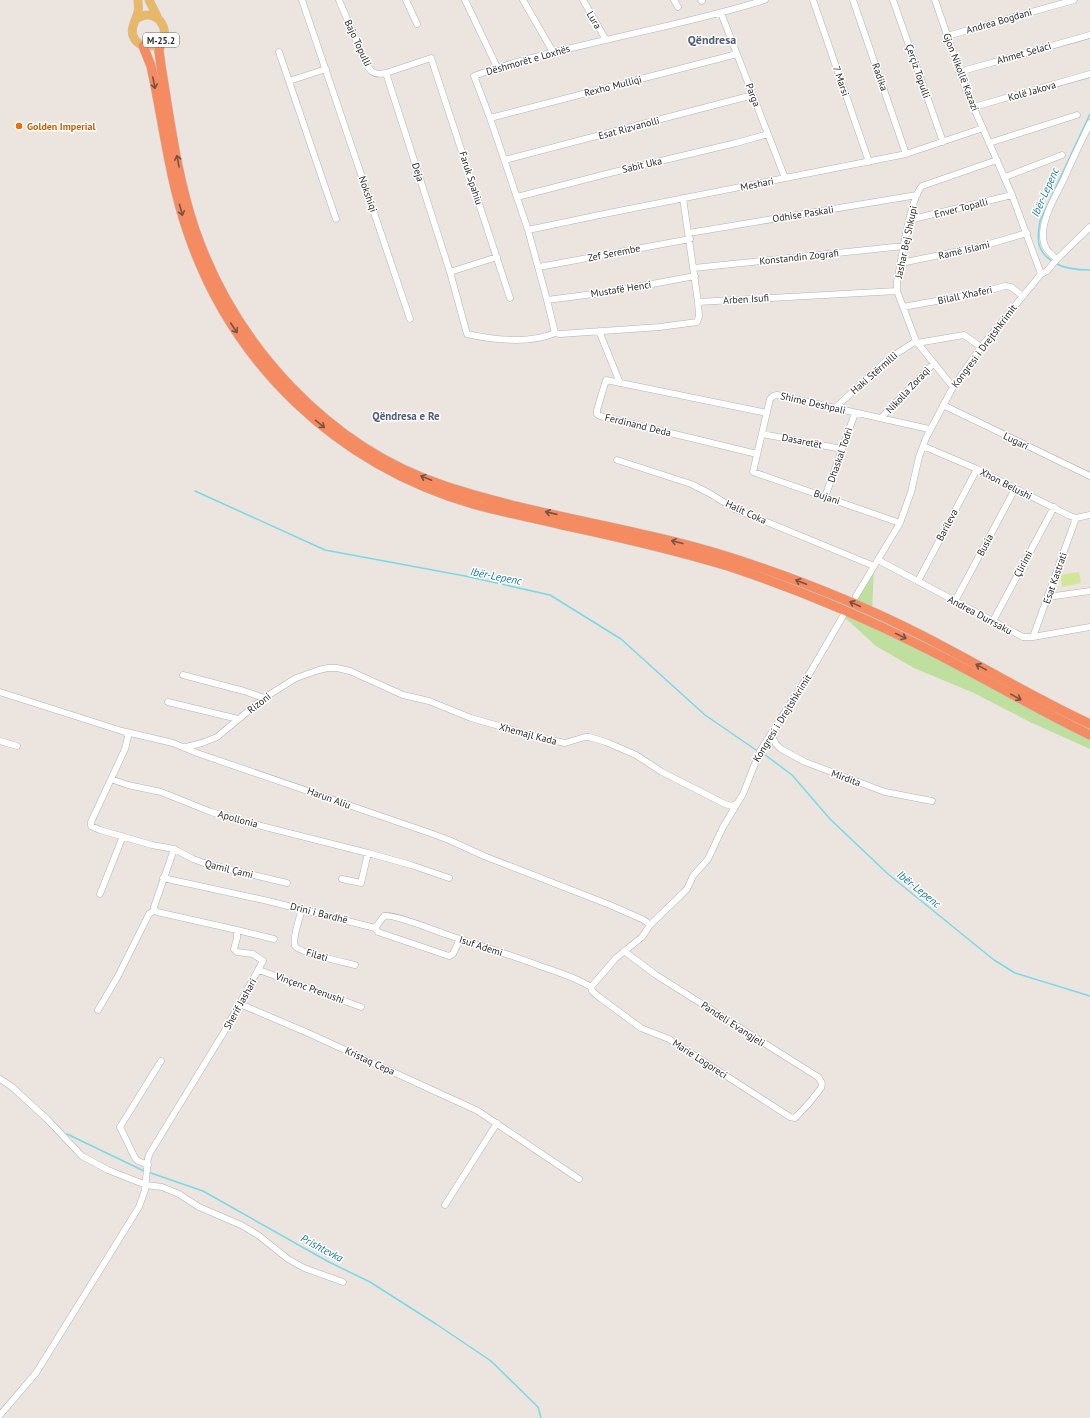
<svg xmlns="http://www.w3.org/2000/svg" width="1090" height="1418" font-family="'PT Sans',sans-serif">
<rect width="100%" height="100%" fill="#ece4de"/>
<path fill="#bedf9e" d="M 874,566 L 872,612 L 1090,724 L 1090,749 L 1030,722 L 974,693 L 914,668 L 876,646 L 843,616 Z"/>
<path fill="#d1e69b" d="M 1079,572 L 1081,583 L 1062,587 L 1060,575 Z"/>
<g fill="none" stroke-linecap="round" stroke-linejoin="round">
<path stroke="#78dae8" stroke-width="1.5" d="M 1052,261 C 1036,251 1037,238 1040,221 L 1090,114
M 1055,263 C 1065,269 1078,270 1090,270
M 195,491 L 325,550 L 465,576 L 550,595 L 621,639 L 705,715 L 756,750
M 764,754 L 792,775 L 830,819 L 888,874 L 994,960 L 1015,973 L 1090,996
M 67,1134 L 144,1171
M 148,1172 L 203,1191 L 327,1261 L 370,1282 L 436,1324 L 491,1361 L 538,1407 L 541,1418"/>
<defs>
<path id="minor" d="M 302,0 L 410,319
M 339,0 L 364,59 C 369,71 373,76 386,73 L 431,58 L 510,298
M 406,0 L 417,24
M 465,0 L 497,67
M 523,0 L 553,52
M 583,0 L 606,40
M 674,0 L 678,7
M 701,0 L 702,1
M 813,0 L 869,162
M 853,0 L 906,154
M 893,0 L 943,142
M 935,0 L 966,90 L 1012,195 L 1041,274
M 721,13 L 785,178
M 947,36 L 1074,0
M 279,52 L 336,219
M 959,72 L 1090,35
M 386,73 L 450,272 L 467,334 C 493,340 530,344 555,333
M 289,81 L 326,69
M 974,107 L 1090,74
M 490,118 L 737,54
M 989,143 L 1077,115
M 505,160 L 753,95
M 1005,177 L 1062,155
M 517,197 L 610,173 L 736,143 L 768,134
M 683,198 L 698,302 L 699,316 L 697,322 L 660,327 L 560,334 L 555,333 L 547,300 L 528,230 L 490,118 L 474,76 C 514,61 555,52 597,42 C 653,29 710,17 765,0
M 909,220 L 1012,195
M 528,230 L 604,214 L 906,154 L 983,128
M 689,233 L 917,195
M 1057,259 C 1049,253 1043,247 1043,236 C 1042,218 1056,195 1064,179 C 1072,160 1081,142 1090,123
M 901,263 L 979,247 L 1027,233
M 539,267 L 690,239
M 694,268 L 904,246
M 450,272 L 497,257
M 547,300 L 609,292 L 695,276
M 698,302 L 897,291
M 903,307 L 980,293 L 1005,286 L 1011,287 L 1023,296
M 599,331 L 620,383
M 917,343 L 964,335 L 981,347
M 953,387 L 916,341 L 897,291 L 897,282 C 901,263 910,198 922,186 L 997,160
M 943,405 L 1090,476
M 835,408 L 887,360 L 916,341
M 881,418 L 934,363
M 762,434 L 842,449
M 923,446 L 977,469 L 1068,515 L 1076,518 L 1090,515
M 757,454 L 600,416 L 597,414 L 597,410 L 606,380 L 767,413
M 617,460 L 691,484 L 709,493 L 735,509 L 874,566
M 825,497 L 855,413
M 900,523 L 753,472 L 770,399 L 773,396 L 777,395 L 929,429
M 878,560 L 1023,637 L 1033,637 L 1090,627
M 918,581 L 977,469
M 856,596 L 900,523 L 911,492 L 919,457 L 926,438 L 953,387 L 981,347 L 1041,274 L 1047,271 L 1057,259 L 1090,227
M 1048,597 L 1090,591
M 955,601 L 1015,489
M 993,621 L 1054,507
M 1033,637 L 1076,518
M 183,675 L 244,691 L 264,698
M 0,692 L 122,731 L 173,743 L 197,753 L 430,833 L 449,840 L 484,856 L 610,905 L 644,920 L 650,925
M 168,702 L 238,719
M 771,735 L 776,744 L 781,749 L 805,762 L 885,792 L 932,801
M 0,741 L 17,746
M 186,747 L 202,743 L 217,737 L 264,698 L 296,678 L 319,670 L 328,668 L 337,668 L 350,671 L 403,695 L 429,701 L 471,718 L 541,738 L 565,743 L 585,737 L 589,737 L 606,742 L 636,755 L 662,772 L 725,804 L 732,806 L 736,804
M 111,779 L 128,785 L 161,792 L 211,812 L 238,820 L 368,853 L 361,883 L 342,879
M 174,849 L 193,859 L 204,863 L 287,883
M 368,853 L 411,865 L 449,878
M 163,878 L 268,901 L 375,928 L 378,932 L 449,956 L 453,954 L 460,939
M 100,894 L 123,836
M 302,909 C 300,916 292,940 295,946 C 298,952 346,963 355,965
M 375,928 L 384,916 C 395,914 433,930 445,934 C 477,945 509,954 540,966 C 557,972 575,977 591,987
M 237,930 L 274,939
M 259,970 L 361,1007
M 591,987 L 592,991 L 599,997 L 641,1028 L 669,1039 L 790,1117 L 795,1118 L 810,1102 L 821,1088 C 823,1083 821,1081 818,1077 L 656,975 L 624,951
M 591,987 L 616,958 L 642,937 L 650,925 L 681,895 L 687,889 L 693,876 L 708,859 L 723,827 L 743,794 L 760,751 L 811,671 L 843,616
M 240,1004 L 308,1033 L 478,1111 L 579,1179
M 98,1010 L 118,976 L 149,914 L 155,910
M 0,1079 L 12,1087 L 47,1119 L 82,1156 L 108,1170 L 146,1185 L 162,1187 L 179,1194 L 199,1207 L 241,1225 L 258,1235 L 288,1259 L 304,1268 L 343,1282
M 148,1165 L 138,1161 L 135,1158 L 120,1127 L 161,1061
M 445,1205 L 497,1123
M 0,1415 L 36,1373 L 139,1207 L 145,1190 L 148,1158 L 150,1153 L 224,1032 L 263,961 L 253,954 L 237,952 L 234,949 L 237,938 L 237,930 L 157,912 L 155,910 L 154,907 L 174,849 L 152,845 L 100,830 L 91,826 L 91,822 L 125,749 L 128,737 L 127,732"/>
<path id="major" d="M 149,0 L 157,16
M 135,20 C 162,0 179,48 147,46 C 143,46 139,44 136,41 C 128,31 135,23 138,12 C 139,8 138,4 138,0"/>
<path id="highway" d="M 161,40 L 159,51 L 161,66 C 170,121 177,177 195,230 C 235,345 327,447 445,486 C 539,517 638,528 732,558 C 797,579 860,604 921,635 C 978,664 1032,697 1090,724
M 143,46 L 151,66 C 163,120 169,177 187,230 C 232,365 337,464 473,504 C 501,512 530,517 558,524 C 615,536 672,549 728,566 C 794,588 857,614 919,645 C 976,673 1032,707 1090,735"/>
</defs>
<use href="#minor" stroke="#afb3bb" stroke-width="7"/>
<use href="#major" stroke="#c4c4c4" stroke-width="9"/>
<use href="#highway" stroke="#c4c4c4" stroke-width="10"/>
<use href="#minor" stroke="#fff" stroke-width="6"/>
<use href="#major" stroke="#e9b867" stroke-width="8"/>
<use href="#highway" stroke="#f58b61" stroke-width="9"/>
</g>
<defs><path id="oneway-shaft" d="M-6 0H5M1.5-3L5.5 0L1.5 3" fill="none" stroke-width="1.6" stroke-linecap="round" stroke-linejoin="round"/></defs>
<g stroke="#7c5141">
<use href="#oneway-shaft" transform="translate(154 83) rotate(79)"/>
<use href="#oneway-shaft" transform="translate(178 161) rotate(-101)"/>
<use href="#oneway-shaft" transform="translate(181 210) rotate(75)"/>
<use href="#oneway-shaft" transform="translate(234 328) rotate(57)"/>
<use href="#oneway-shaft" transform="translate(320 424) rotate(39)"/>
<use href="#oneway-shaft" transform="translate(426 478) rotate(-158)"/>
<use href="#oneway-shaft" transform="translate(551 513) rotate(-167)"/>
<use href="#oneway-shaft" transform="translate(677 542) rotate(-166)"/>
<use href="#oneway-shaft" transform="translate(801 582) rotate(-159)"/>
<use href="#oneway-shaft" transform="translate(855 604) rotate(-156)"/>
<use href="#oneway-shaft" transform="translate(901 636) rotate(26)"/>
<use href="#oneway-shaft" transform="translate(981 667) rotate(-151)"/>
<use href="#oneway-shaft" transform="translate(1016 697) rotate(29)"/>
</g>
<circle fill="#e8710a" stroke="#fff" stroke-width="1.5" cx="19" cy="126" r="4"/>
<g text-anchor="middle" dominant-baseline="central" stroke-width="3" stroke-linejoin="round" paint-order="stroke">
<rect fill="#fff" stroke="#6b6b6b" stroke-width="1" x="143" y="33" width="36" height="14" rx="3"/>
<g font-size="9" font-weight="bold" fill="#2b2b2b">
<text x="161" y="40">M-25.2</text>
</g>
<g font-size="10" fill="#2b2b2b" stroke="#fff">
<text transform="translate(594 20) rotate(60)">Lura</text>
<text transform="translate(999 21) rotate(-16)">Andrea Bogdani</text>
<text transform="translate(358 43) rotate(65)">Bajo Topulli</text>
<text transform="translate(1024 53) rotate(-16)">Ahmet Selaci</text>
<text transform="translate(528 60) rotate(-16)">Dëshmorët e Loxhës</text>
<text transform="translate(918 71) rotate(71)">Çerçiz Topulli</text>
<text transform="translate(961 72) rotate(69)">Gjon Nikollë Kazazi</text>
<text transform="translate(880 77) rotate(71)">Radika</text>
<text transform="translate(841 81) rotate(71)">7 Marsi</text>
<text transform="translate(613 86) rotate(-14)">Rexho Mulliqi</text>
<text transform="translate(1032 91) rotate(-16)">Kolë Jakova</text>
<text transform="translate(753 95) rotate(69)">Parga</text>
<text transform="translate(629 128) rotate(-15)">Esat Rizvanolli</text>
<text transform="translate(642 165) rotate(-13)">Sabit Uka</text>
<text transform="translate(418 172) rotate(72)">Deja</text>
<text transform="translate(471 178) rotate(72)">Faruk Spahiu</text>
<text transform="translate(757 184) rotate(-11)">Meshari</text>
<text transform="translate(368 194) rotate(71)">Nokshiqi</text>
<text transform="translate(961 208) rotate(-14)">Enver Topalli</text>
<text transform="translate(803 214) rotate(-9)">Odhise Paskali</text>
<text transform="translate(906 242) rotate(-78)">Jashar Bej Shkupi</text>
<text transform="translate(964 250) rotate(-13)">Ramë Islami</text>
<text transform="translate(614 253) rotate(-11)">Zef Serembe</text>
<text transform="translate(799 257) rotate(-6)">Konstandin Zografi</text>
<text transform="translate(621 289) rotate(-9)">Mustafë Henci</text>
<text transform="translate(965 295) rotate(-12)">Bilall Xhaferi</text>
<text transform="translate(746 299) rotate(-3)">Arben Isufi</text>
<text transform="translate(984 346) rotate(-53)">Kongresi i Drejtshkrimit</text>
<text transform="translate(874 373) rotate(-41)">Haki Stërmilli</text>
<text transform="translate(908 390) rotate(-47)">Nikolla Zoraqi</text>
<text transform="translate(813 403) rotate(13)">Shime Deshpali</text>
<text transform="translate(638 425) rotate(14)">Ferdinand Deda</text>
<text transform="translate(802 441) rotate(11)">Dasaretët</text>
<text transform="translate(1016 441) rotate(26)">Lugari</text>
<text transform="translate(840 455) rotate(-71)">Dhaskal Todri</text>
<text transform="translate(1006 484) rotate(27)">Xhon Belushi</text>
<text transform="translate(827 497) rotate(19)">Bujani</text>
<text transform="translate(746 512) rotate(25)">Halit Coka</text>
<text transform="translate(947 525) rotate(-62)">Barileva</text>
<text transform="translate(985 545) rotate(-62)">Busia</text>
<text transform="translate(1023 564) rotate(-62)">Çlirimi</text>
<text transform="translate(1055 578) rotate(-71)">Esat Kastrati</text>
<text transform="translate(980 615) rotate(28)">Andrea Durrsaku</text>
<text transform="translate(259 703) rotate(-38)">Rizoni</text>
<text transform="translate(782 718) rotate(-58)">Kongresi i Drejtshkrimit</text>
<text transform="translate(528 734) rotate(15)">Xhemajl Kada</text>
<text transform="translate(846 778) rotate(20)">Mirdita</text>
<text transform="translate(329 798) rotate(20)">Harun Aliu</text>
<text transform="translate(238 819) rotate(15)">Apollonia</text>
<text transform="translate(229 869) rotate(14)">Qamil Çami</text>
<text transform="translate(319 913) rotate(14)">Drini i Bardhë</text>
<text transform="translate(481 946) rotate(18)">Isuf Ademi</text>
<text transform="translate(317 955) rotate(16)">Filati</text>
<text transform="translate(310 988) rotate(20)">Vinçenc Prenushi</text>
<text transform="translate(240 1004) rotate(-61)">Sherif Jashari</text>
<text transform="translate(733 1024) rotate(33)">Pandeli Evangjeli</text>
<text transform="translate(700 1059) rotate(33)">Marie Logoreci</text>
<text transform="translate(370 1061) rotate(25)">Kristaq Cepa</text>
</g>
<g font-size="10" font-weight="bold" fill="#c56008" stroke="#fff" text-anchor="start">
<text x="27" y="126">Golden Imperial</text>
</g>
<g font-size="11" font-style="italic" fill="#157c95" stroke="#fff">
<text transform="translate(1045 192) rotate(-66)">Ibër-Lepenc</text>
<text transform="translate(496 576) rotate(11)">Ibër-Lepenc</text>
<text transform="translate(919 889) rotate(39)">Ibër-Lepenc</text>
<text transform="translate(322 1248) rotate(28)">Prishtevka</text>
</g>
<g font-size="11" font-weight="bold" fill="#4e5c7a" stroke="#fff">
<text x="406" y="416">Qëndresa e Re</text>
</g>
<g font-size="12" font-weight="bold" fill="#4e5c7a" stroke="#fff">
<text x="712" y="39">Qëndresa</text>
</g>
</g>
</svg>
